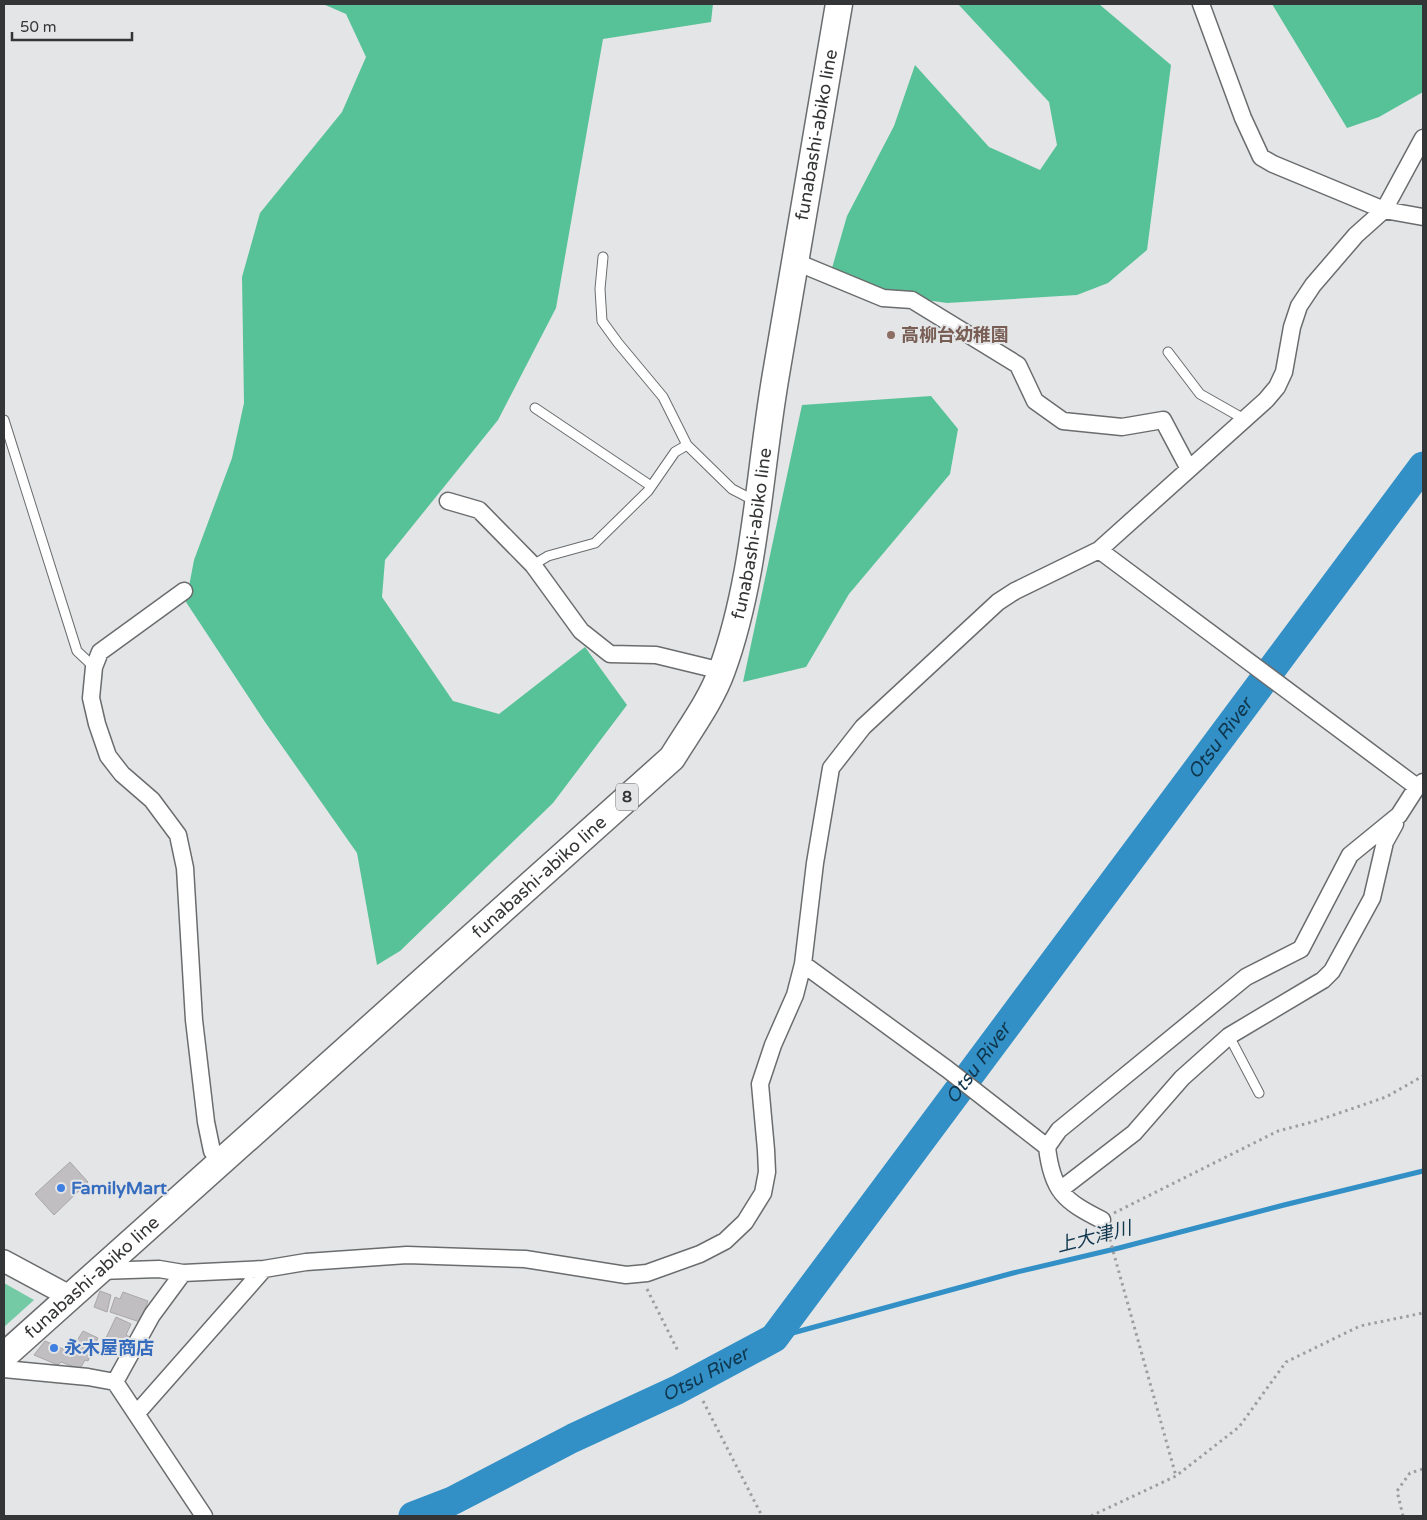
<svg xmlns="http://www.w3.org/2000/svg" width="1427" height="1520" font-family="'Varela Round','Noto Sans JP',sans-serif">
<rect width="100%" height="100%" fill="#e4e5e7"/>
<path fill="#73caa5" d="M 4,1283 L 34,1300 L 4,1327 Z"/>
<path fill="#57c298" d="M 323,4 L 713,4 L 711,22 L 603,39 L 556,308 L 498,420 L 385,560 L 382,597 L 453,701 L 499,714 L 585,647 L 627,705 L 553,803 L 400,951 L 377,965 L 357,853 L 265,722 L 186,602 L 194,560 L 232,458 L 244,403 L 242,277 L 260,213 L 342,112 L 366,57 L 346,14 Z
M 958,4 L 1099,4 L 1171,65 L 1147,250 L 1108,283 L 1077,295 L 947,303 L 883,294 L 832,268 L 847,216 L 894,126 L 915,65 L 989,147 L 1040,170 L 1057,145 L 1049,102 Z
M 1272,4 L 1423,4 L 1423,92 L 1379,117 L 1347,128 Z
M 931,396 L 958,429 L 950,474 L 849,594 L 806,667 L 743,682 L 802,405 Z"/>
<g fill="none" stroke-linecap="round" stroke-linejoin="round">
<path stroke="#3290c6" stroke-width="5" d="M 774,1338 L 1013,1273 L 1119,1248 L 1284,1205 L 1423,1171"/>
<path stroke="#3290c6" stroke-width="29" id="s1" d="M 413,1516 L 452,1501 L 573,1438 L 677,1390 L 774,1338 L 1423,466"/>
</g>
<path fill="#c0bec0" stroke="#a9a7a8" d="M 70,1162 L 88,1182 L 54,1215 L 35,1194 Z
M 100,1291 L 111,1295 L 107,1312 L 94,1307 Z
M 123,1292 L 148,1301 L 140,1322 L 110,1312 L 115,1297 L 120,1299 Z
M 116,1317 L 131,1324 L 126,1335 L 130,1337 L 123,1352 L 104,1342 Z
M 83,1331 L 98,1338 L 88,1361 L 85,1360 L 80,1369 L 61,1362 L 58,1365 L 34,1355 L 45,1341 L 70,1352 Z"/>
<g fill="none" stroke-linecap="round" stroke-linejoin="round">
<defs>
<path id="service" d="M 603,257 L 600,289 L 602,321 L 618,343 L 663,397 L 687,445 L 732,489 L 755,501
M 1168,352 L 1200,394 L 1244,419
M 535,408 L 651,486
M 4,420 L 77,651 L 94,667
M 533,565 L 548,556 L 595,543 L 648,491 L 675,452 L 687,445
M 1229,1036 L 1259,1093"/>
<path id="minor" d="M 1201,4 L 1243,118 L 1261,157 L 1273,164 L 1384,210 L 1423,217
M 796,262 L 883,298 L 912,300 L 1018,365 L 1035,401 L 1063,421 L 1122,427 L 1163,420 L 1189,469
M 448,501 L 479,510 L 533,565 L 581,631 L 610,654 L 656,655 L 722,671
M 1099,550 L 1417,787
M 184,591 L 100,652 L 94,667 L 91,698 L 97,724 L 108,756 L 122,774 L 152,800 L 178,835 L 185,868 L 194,1020 L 206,1122 L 212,1151 L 221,1160
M 803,964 L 947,1069 L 1047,1147
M 1060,1190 L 1134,1133 L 1182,1078 L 1229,1036 L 1323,980 L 1332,971 L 1372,898 L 1385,842 L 1395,824
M 1102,1220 C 1064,1201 1052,1191 1047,1147 L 1059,1130 L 1246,977 L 1301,949 L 1350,855 L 1399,815 L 1417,787 L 1423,782
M 99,1271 L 159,1269 L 183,1273 L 264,1269 L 306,1262 L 407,1255 L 525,1259 L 626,1275 L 647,1273 L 700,1254 L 725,1241 L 745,1222 L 763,1193 L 767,1172 L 766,1150 L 760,1084 L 773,1045 L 795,995 L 803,964 L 815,863 L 831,768 L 863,727 L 998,602 L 1015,591 L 1099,550 L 1266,400 L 1277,387 L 1284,372 L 1292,327 L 1299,306 L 1313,285 L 1356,235 L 1384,210 L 1423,138
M 4,1369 L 88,1377 L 115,1382 L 204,1516
M 115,1382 L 152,1315 L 183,1273
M 137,1413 L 264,1269"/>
<path id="tertiary" d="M 4,1261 L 69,1296"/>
<g id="primary">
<path id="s2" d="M 4,1356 L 672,758 C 689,730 711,701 722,670 C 756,576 759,472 776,374 C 796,250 818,127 839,4"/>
</g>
</defs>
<use href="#service" stroke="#6a6c6d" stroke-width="11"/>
<use href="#minor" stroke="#6a6c6d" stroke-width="19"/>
<use href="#tertiary" stroke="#6a6c6d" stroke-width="24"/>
<use href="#primary" stroke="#6a6c6d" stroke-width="29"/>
<path stroke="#9d9e9f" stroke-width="3" stroke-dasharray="2.5 4" stroke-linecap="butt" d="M 1114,1213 L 1278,1131 L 1316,1121 L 1386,1097 L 1423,1076
M 1108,1233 L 1176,1476
M 647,1289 L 678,1351
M 703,1401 L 762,1516
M 1091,1516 L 1176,1476 L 1239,1427 L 1286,1362 L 1360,1326 L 1423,1313
M 1403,1516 L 1397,1491 L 1410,1473 L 1423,1469"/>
<use href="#service" stroke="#fff" stroke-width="9"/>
<use href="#minor" stroke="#fff" stroke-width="16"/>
<use href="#tertiary" stroke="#fff" stroke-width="21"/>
<use href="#primary" stroke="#fff" stroke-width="26"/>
</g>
<circle fill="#8d6e63" stroke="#e4e5e7" stroke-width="2" cx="891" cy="335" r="5"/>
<g fill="#3f7fe0" stroke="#e4e5e7" stroke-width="2">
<circle cx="61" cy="1188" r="5"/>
<circle cx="54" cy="1348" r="5"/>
</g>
<g text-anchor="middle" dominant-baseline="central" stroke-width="4" stroke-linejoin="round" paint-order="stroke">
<rect fill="#e4e5e7" stroke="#696a6b" stroke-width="1" x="616" y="783.5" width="22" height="27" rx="4"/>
<g font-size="16" font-weight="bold" fill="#343536">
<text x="627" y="797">8</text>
</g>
<g font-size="18" fill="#343536" stroke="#e4e5e7">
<text stroke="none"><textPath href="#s2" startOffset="1542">funabashi-abiko line</textPath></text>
<text stroke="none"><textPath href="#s2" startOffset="1138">funabashi-abiko line</textPath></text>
<text stroke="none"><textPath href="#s2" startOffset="718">funabashi-abiko line</textPath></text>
<text stroke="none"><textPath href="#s2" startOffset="118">funabashi-abiko line</textPath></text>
</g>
<g font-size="18" font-weight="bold" fill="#785e54" stroke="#e4e5e7" text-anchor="start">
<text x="901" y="335">高柳台幼稚園</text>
</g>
<g font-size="18" font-weight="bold" fill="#366cbe" stroke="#e4e5e7" text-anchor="start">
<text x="71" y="1188">FamilyMart</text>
<text x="64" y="1348">永木屋商店</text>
</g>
<g font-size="19" font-style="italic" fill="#0f364d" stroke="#e4e5e7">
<text stroke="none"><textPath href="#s1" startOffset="1150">Otsu River</textPath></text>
<text stroke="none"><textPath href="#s1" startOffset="745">Otsu River</textPath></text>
<text transform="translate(1094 1237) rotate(-14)">上大津川</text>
<text stroke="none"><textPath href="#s1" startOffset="325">Otsu River</textPath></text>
</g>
</g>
<rect width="1427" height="1520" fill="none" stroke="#343536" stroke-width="10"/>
<path d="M12 32v8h120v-8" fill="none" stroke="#343536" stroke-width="2.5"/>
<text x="20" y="32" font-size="15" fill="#343536" stroke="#e4e5e7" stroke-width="4" paint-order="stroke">50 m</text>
</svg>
